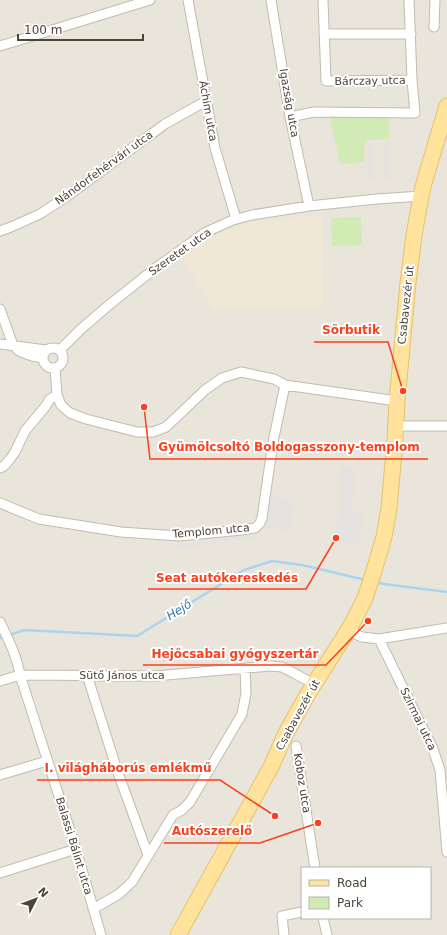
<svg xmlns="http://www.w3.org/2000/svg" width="447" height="935" font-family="'DejaVu Sans',sans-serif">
<rect width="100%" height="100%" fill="#f6f3ec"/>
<path fill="#eae5da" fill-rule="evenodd" d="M 0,0 L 447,0 L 447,935 L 0,935 ZM 302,868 L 430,868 L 430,918 L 302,918 Z"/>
<path fill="#efe8d6" d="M 321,215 L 323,307 L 212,308 L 182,256 L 204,242 L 218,234 L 251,221 Z"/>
<path fill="#d2eab5" d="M 329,114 L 389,116 L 389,139 L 365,140 L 364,162 L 340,164 Z
M 361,217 L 362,245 L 332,246 L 331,218 Z"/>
<path fill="#e5e3e0" d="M 367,142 L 373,142 L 374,181 L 368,181 Z
M 383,142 L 389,142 L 390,181 L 384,181 Z
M 340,467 L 355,468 L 353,511 L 364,513 L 359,545 L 334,541 L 339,509 L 338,503 Z
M 269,496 L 294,500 L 289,532 L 264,527 Z
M 231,536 L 263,537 L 263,541 L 249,540 L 231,541 L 179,549 L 178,544 L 201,542 Z"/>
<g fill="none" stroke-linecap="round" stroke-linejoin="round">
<path stroke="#a9d4f2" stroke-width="2.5" d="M 375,582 L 384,584 L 447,592
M 0,638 L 25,630 L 137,636 L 244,570 L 272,561 L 302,565 L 366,580"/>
<defs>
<path id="minor" d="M 188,0 L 215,148 L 236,219
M 271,0 L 290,117 L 309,206
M 323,0 L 326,81 L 412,80
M 434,27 L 435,0
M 324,34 L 411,34
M 0,46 L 150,0
M 290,117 L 314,112 L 415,113 L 412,80 L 409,0
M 0,231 L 11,227 L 40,214 L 66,197 L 165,124 L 206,101
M 0,309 L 13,345 L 19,351 L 32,356 L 43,358
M 0,344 L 46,350
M43 358a10 10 0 1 1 20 0a10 10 0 1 1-20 0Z
M 60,350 L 81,329 L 109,305 L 153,270 L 206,232 L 233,220 L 252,215 L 309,206 L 377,199 L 421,196
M 57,395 L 61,405 L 70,413 L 86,419 L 137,432 L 153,432 L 166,427 L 205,390 L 222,378 L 241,372 L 274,379 L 285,385 L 397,401
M 395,426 L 447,426
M 0,468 L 4,466 L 10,459 L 15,452 L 25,431 L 45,407 L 50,399 L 57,395 L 55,368
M 0,503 L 39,519 L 121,532 L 179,536 L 242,530 L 255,528 L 260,523 L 262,518 L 273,442 L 285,385
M 0,622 C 8,639 17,656 20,675 L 76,849 L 101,935
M 348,631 L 362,637 L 379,639 L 447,628
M 379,639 L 433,749 L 440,770 L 447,852
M 87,675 L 117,770 L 148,855
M 0,681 L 20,675 L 155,676 L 270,666 L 282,667 L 290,671 L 314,684
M 296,746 L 315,868
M 0,775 L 47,761
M 0,873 L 76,849
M 93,909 L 119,894 L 132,882 L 173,815 L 182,810 L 190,802 L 242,714 L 246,693 L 245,669
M 323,918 L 327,935
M 284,935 L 282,916 L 302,912"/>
<path id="primary" d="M 178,935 L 254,798 L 272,765 L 286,733 L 306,697 L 352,624 L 365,598 L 373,574 L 384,537 L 389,508 L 395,440 L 397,401 L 408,283 L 414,235 L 421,196 L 424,183 L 447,106"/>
</defs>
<use href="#minor" stroke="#c2bbae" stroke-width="11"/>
<use href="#primary" stroke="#e6c16a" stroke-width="17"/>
<use href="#minor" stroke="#fff" stroke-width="9"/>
<use href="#primary" stroke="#ffe39c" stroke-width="15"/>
</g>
<g text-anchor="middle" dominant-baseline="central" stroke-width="4" stroke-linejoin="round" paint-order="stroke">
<g font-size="11" fill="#4b4439" stroke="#fff">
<text transform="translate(370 81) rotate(-1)">Bárczay utca</text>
<text transform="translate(289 103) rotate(80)">Igazság utca</text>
<text transform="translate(208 111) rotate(80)">Áchim utca</text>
<text transform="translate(104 168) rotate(-36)">Nándorfehérvári utca</text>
<text transform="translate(180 252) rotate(-35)">Szeretet utca</text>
<text transform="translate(406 305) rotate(-84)">Csabavezér út</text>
<text transform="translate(211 531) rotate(-5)">Templom utca</text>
<text x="122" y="675">Sütő János utca</text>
<text transform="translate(298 715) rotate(-61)">Csabavezér út</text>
<text transform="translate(418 719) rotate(64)">Szirmai utca</text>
<text transform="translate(302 783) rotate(81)">Koboz utca</text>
<text transform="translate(74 846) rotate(73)">Balassi Bálint utca</text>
</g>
<g font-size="12" font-style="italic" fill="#2e7ab2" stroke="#fff">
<text transform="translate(179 610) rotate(-32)">Hejő</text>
</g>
</g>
<path fill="none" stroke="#fc3f1d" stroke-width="1.5" d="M403 391L388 342H314M144 407L150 459H428M336 538L306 589H148M368 621L326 665H143M275 816L220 780H37M318 823L260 843H164"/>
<g fill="#fc3f1d" stroke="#fff" stroke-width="1.5">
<circle cx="403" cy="391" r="4"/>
<circle cx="144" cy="407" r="4"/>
<circle cx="336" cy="538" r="4"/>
<circle cx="368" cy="621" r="4"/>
<circle cx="275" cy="816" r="4"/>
<circle cx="318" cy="823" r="4"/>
</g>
<g font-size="12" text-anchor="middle" font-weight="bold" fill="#fc3f1d" stroke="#fff" stroke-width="4" stroke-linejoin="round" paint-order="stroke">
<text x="351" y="334">Sörbutik</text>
<text x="289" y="451">Gyümölcsoltó Boldogasszony-templom</text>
<text x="227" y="582">Seat autókereskedés</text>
<text x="235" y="658">Hejőcsabai gyógyszertár</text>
<text x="128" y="772">I. világháborús emlékmű</text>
<text x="212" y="835">Autószerelő</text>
</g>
<rect x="301" y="867" width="130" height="52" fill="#ffffff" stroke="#b7b4b0"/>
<rect x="309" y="880" width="20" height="6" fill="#ffe39c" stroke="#b7b4b0"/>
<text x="337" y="887" font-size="12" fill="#4b4439">Road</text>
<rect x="309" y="897" width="20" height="12" fill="#d2eab5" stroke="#b7b4b0"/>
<text x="337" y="907" font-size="12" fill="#4b4439">Park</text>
<g transform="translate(36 899) rotate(48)" stroke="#ffffff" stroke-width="3" paint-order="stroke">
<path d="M0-3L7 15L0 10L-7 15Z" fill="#4b4439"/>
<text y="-6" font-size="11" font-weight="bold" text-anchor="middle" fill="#4b4439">N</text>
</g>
<path d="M18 34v6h125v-6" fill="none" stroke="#4b4439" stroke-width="2"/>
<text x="24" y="34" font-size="12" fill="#4b4439" stroke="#ffffff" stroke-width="3" paint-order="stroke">100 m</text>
</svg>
